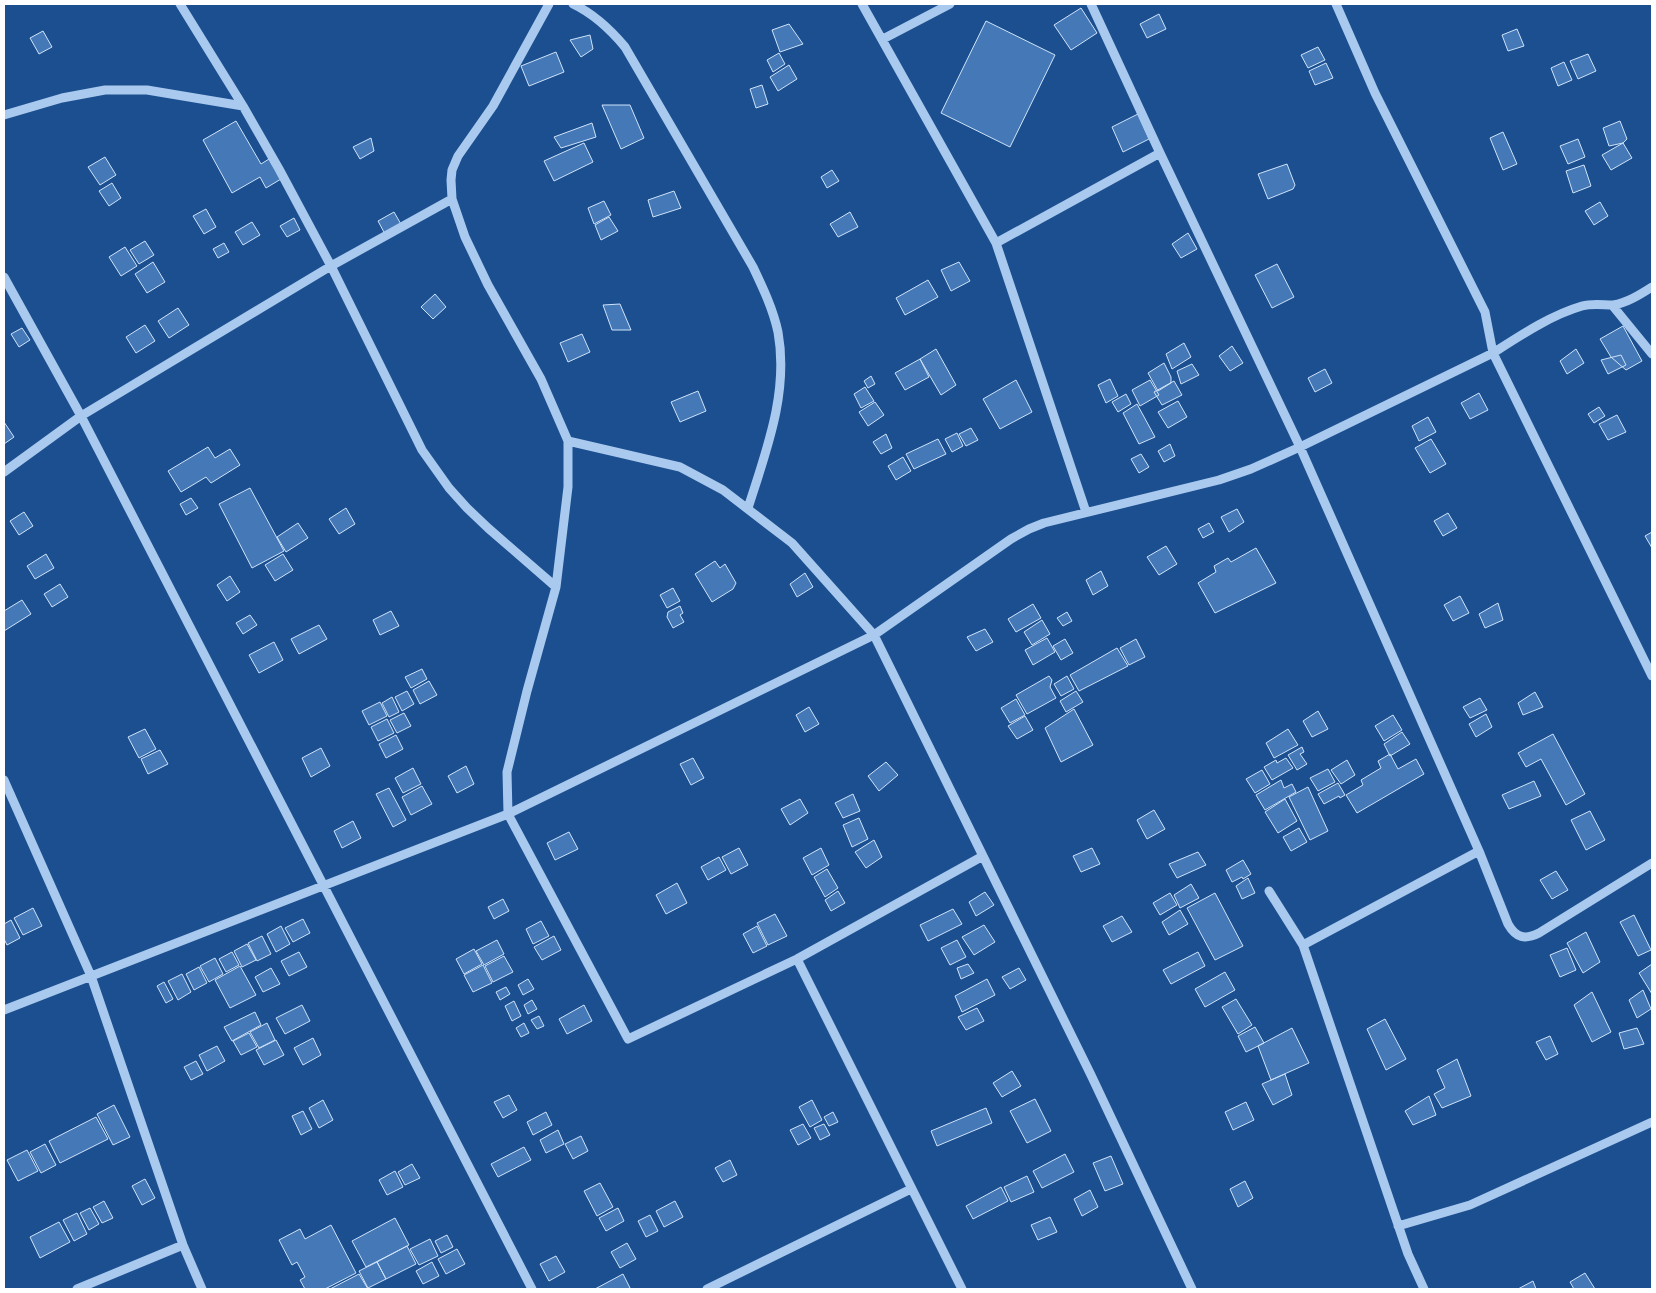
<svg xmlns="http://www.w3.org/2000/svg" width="1656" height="1293" font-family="'IBM Plex Sans',sans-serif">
<rect width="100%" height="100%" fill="#1b4f8f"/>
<path fill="#4478b7" stroke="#cfe3fa" d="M 1081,8 L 1097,33 L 1071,50 L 1054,25 Z
M 1159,14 L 1166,29 L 1147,38 L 1140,24 Z
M 986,21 L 1055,55 L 1010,147 L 941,113 Z
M 789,24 L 803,44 L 780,52 L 772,30 Z
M 1517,29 L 1524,46 L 1508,51 L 1502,35 Z
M 43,31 L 52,47 L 39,54 L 30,38 Z
M 590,35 L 593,49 L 581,57 L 570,40 Z
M 1318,47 L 1325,60 L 1308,68 L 1301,55 Z
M 556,52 L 564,72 L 529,86 L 521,66 Z
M 779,53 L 785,64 L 773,72 L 767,60 Z
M 1588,54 L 1596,71 L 1578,79 L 1570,61 Z
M 1564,62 L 1572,80 L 1558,86 L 1551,68 Z
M 1326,63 L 1333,78 L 1315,85 L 1309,71 Z
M 789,65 L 797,79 L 778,91 L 770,77 Z
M 762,85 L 768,104 L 756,108 L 750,89 Z
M 602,105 L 630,105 L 644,138 L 621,149 Z
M 1138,114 L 1149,139 L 1123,152 L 1112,127 Z
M 236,121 L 261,164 L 269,159 L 281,179 L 266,188 L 260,177 L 232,193 L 203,140 Z
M 1620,121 L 1627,139 L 1623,143 L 1609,146 L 1603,128 Z
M 592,123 L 596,137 L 561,148 L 554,137 Z
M 1503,132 L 1517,164 L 1503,170 L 1490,138 Z
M 371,138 L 374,151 L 360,159 L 353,147 Z
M 1578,139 L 1585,157 L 1568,164 L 1560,146 Z
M 584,143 L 593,162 L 554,181 L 544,161 Z
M 1623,143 L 1632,158 L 1611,170 L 1602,155 Z
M 105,157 L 116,175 L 100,185 L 88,167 Z
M 1287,164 L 1295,185 L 1293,189 L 1268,199 L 1258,174 Z
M 1584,165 L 1591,186 L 1573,193 L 1566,171 Z
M 832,170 L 839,181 L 827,188 L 821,177 Z
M 112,183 L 121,198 L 109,206 L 99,191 Z
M 674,191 L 681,208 L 653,217 L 648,200 Z
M 604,201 L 611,215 L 594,224 L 588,208 Z
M 1600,202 L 1608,216 L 1594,225 L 1585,211 Z
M 206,209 L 216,227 L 204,234 L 193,216 Z
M 394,212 L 402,226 L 385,234 L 378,221 Z
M 850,212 L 858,227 L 838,237 L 830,224 Z
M 609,217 L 618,231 L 601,240 L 595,225 Z
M 294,218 L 300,230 L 287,237 L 280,226 Z
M 252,222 L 260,235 L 243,245 L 235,232 Z
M 1188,233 L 1197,249 L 1181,258 L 1172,244 Z
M 145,241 L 154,255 L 139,264 L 130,250 Z
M 224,243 L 229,252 L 218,258 L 213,249 Z
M 125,247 L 137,266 L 121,276 L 109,257 Z
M 153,262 L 165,282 L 147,293 L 135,274 Z
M 959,262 L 970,281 L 951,291 L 941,270 Z
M 1277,264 L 1294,297 L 1272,308 L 1255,275 Z
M 928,280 L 938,297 L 905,315 L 896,298 Z
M 435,294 L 446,307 L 433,319 L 421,307 Z
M 620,304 L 631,330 L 612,330 L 603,305 Z
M 178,308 L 189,325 L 169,338 L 158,321 Z
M 145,325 L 155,341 L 136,353 L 126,337 Z
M 1623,326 L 1642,361 L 1626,370 L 1611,357 L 1600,339 Z
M 22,328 L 30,340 L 19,347 L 11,334 Z
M 582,334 L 590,352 L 568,362 L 560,343 Z
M 1184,343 L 1191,357 L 1172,369 L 1166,354 Z
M 1232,346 L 1243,363 L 1230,371 L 1219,356 Z
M 936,349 L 956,385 L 941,395 L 920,359 Z
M 1576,349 L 1584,363 L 1567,374 L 1560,361 Z
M 1621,355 L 1626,365 L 1608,374 L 1601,360 Z
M 920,359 L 929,377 L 905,390 L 895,373 Z
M 1164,363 L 1171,377 L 1171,383 L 1158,391 L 1148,373 Z
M 1192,364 L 1199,375 L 1181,384 L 1177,371 Z
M 1325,369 L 1332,383 L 1315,392 L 1308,378 Z
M 871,376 L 875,384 L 868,388 L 864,381 Z
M 1110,379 L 1118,396 L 1106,403 L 1098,385 Z
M 1016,380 L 1032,412 L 1000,429 L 983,399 Z
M 1150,380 L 1159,395 L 1140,406 L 1132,390 Z
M 1174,381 L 1182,395 L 1162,405 L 1154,392 Z
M 865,387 L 874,401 L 861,408 L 854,394 Z
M 698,391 L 706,411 L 680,422 L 671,402 Z
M 1479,393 L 1488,410 L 1470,419 L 1461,403 Z
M 1126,394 L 1131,404 L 1118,412 L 1112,402 Z
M 1178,401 L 1187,417 L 1168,428 L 1158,412 Z
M 875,402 L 884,415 L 868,426 L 859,412 Z
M 1137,404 L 1155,437 L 1139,444 L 1123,413 Z
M 1599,407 L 1605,416 L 1594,423 L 1588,414 Z
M 1617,415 L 1626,432 L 1608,440 L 1599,424 Z
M 1428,417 L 1436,432 L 1419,441 L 1412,426 Z
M 4,422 L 14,437 L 4,444 Z
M 971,428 L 978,440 L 966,446 L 959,434 Z
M 957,433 L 963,446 L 952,452 L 945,439 Z
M 886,434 L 892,448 L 881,454 L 873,442 Z
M 938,439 L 946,454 L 914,469 L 906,454 Z
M 1431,439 L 1446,464 L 1430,473 L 1415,448 Z
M 1170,444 L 1175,456 L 1164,462 L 1158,451 Z
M 208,447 L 215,458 L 230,449 L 240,465 L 211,483 L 206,477 L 181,492 L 168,471 Z
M 1141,454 L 1149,467 L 1139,473 L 1131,459 Z
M 903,457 L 911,471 L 896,480 L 888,466 Z
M 250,488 L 284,551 L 252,568 L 219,504 Z
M 191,498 L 198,508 L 186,515 L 180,504 Z
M 346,508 L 355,524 L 339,534 L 329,519 Z
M 1237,509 L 1244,522 L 1229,532 L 1221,517 Z
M 24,512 L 33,526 L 19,535 L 10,521 Z
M 1448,513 L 1457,528 L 1443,536 L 1434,521 Z
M 298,523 L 308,538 L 286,552 L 277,537 Z
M 1209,523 L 1214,532 L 1203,538 L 1198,529 Z
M 1652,532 L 1652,548 L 1645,536 Z
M 1166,546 L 1177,564 L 1159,575 L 1147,557 Z
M 1256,548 L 1276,583 L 1215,613 L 1198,583 L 1216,572 L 1214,566 L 1228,558 L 1231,562 Z
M 46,554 L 54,568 L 35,579 L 27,566 Z
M 283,554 L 293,570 L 275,581 L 265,565 Z
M 715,561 L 720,568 L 725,564 L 736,583 L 733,589 L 712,602 L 695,574 Z
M 1101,571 L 1108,586 L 1093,595 L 1086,580 Z
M 805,573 L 813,587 L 797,597 L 790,584 Z
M 230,576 L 240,592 L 227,601 L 217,585 Z
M 60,584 L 68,597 L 52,607 L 44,594 Z
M 673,588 L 680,601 L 667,608 L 660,595 Z
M 1460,596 L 1469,613 L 1453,621 L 1444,605 Z
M 22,600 L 31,614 L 4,631 L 4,611 Z
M 1498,603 L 1503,620 L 1485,628 L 1479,614 Z
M 1033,604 L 1041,618 L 1016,632 L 1008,619 Z
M 680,606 L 683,613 L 680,615 L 684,622 L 673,628 L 667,617 L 668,612 Z
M 391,611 L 399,626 L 380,635 L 373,620 Z
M 1067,612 L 1072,621 L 1063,626 L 1057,618 Z
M 250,615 L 257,625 L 243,634 L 236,623 Z
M 1042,620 L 1050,634 L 1032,645 L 1024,632 Z
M 319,625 L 327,639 L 299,654 L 291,639 Z
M 985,629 L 993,642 L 976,651 L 967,637 Z
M 1047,638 L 1055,652 L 1033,665 L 1025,650 Z
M 1065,639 L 1073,653 L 1061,660 L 1053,646 Z
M 1136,639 L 1145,657 L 1129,665 L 1120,648 Z
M 274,642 L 283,660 L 259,673 L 249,655 Z
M 1117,648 L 1128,666 L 1079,691 L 1070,675 Z
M 422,669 L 427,679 L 411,688 L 405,677 Z
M 1049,676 L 1052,680 L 1050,687 L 1056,698 L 1027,714 L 1016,695 Z
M 1067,676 L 1074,689 L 1061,696 L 1054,684 Z
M 429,681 L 437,695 L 420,704 L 413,690 Z
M 407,691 L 414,704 L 402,711 L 395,697 Z
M 1076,691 L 1083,702 L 1066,712 L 1060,701 Z
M 1535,692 L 1543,707 L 1523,715 L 1518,703 Z
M 392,697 L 399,712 L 389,717 L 382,703 Z
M 1480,698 L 1487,710 L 1470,718 L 1463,707 Z
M 1016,699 L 1025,715 L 1010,723 L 1001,708 Z
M 380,702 L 387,716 L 369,725 L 362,711 Z
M 809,707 L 819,724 L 805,732 L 796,715 Z
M 1074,709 L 1093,745 L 1061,762 L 1045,728 Z
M 1318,711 L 1328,729 L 1312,737 L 1303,721 Z
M 404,713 L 411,726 L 397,733 L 390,720 Z
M 1486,714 L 1492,727 L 1476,737 L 1469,724 Z
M 1393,715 L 1402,730 L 1384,741 L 1375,726 Z
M 1025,716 L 1033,730 L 1017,739 L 1008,726 Z
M 387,719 L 394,733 L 378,741 L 371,727 Z
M 145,729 L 156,749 L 139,758 L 128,737 Z
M 1288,729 L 1298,745 L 1274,758 L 1266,743 Z
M 1402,732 L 1410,744 L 1390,756 L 1384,744 Z
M 1553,734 L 1585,794 L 1566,805 L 1541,759 L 1526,767 L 1518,753 Z
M 396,735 L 403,749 L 386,758 L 379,744 Z
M 1302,747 L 1304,752 L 1300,754 L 1307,764 L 1297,770 L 1288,755 Z
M 321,748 L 330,766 L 311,777 L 302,758 Z
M 160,750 L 168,764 L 148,774 L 141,759 Z
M 1390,754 L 1398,769 L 1416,759 L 1424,774 L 1357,813 L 1346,795 L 1363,785 L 1361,780 L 1381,768 L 1378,761 Z
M 693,758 L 704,778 L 691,785 L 680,764 Z
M 1286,758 L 1293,768 L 1272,780 L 1264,767 L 1276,760 L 1277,763 Z
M 1347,760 L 1355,775 L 1341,784 L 1331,770 Z
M 886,762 L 898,775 L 879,791 L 868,776 Z
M 466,766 L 474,784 L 457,793 L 448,776 Z
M 413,768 L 421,784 L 403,793 L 395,778 Z
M 1328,769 L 1335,782 L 1318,791 L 1310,778 Z
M 1262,770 L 1270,784 L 1255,793 L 1246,779 Z
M 1281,780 L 1284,788 L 1292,784 L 1296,792 L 1265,810 L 1256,795 Z
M 1534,781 L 1541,796 L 1509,809 L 1502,795 Z
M 1338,783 L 1345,795 L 1340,798 L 1339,796 L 1324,804 L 1318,794 Z
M 422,786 L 432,804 L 411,815 L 402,797 Z
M 1308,787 L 1328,831 L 1310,840 L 1289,797 Z
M 389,788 L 406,820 L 393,827 L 376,794 Z
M 853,794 L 860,811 L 843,818 L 835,803 Z
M 800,799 L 808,813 L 790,825 L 781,809 Z
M 1285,799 L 1297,821 L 1278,833 L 1265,812 Z
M 1154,810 L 1165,829 L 1147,839 L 1137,820 Z
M 1590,811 L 1605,840 L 1586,850 L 1571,820 Z
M 859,818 L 868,839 L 852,847 L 843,825 Z
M 353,821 L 361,838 L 342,848 L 334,831 Z
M 1299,828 L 1307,842 L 1291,851 L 1283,837 Z
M 569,832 L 578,849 L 555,860 L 547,843 Z
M 874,840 L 882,857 L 866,868 L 855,852 Z
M 739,848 L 748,865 L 731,874 L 722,857 Z
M 821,848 L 829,865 L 812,875 L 803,858 Z
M 1092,848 L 1100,864 L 1081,872 L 1073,856 Z
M 1198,852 L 1206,865 L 1177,878 L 1169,864 Z
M 719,857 L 726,870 L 708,880 L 701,867 Z
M 1243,860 L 1251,874 L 1243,879 L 1242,877 L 1232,882 L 1226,870 Z
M 827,869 L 838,888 L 825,897 L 814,877 Z
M 1556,871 L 1568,890 L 1552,899 L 1540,880 Z
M 1248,878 L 1255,893 L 1242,899 L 1236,886 Z
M 677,883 L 687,903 L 666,914 L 656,895 Z
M 1191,884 L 1199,898 L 1180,908 L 1174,895 Z
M 838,891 L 845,903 L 831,911 L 825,900 Z
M 985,892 L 994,905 L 976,916 L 969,902 Z
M 1170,893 L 1177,905 L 1160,915 L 1153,903 Z
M 1215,893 L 1243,946 L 1215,960 L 1187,908 Z
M 503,899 L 509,911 L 494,919 L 488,907 Z
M 33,908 L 42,926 L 23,935 L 14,918 Z
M 953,909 L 962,924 L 928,941 L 920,925 Z
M 1180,910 L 1188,924 L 1169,935 L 1162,922 Z
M 775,914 L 787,936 L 768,945 L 757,923 Z
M 1634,915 L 1651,950 L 1638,956 L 1620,922 Z
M 1122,916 L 1132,932 L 1112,942 L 1103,926 Z
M 303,919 L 310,933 L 293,942 L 285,928 Z
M 11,920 L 20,938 L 7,945 L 4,939 L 4,924 Z
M 541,921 L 549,936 L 533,944 L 526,929 Z
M 984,925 L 995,942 L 974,955 L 962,937 Z
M 281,926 L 290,944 L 276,952 L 267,934 Z
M 757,926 L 767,946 L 753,953 L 743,934 Z
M 1586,932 L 1600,962 L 1583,973 L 1567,943 Z
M 262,936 L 271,954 L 257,961 L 248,943 Z
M 554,936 L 561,950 L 542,960 L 534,947 Z
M 497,940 L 504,954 L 484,965 L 476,951 Z
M 957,940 L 966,957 L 950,965 L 941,948 Z
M 247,944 L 256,960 L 242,967 L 234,951 Z
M 1567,948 L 1576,970 L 1560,977 L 1550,955 Z
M 474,949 L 482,964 L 464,974 L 456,959 Z
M 232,952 L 239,965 L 226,972 L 219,959 Z
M 299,952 L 307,967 L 289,976 L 281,961 Z
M 1198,952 L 1205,966 L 1171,984 L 1163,970 Z
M 504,956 L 513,972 L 493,982 L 485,966 Z
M 215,958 L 223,974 L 209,982 L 200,966 Z
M 968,964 L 974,973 L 961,979 L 957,968 Z
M 1652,964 L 1652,994 L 1639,973 Z
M 483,965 L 492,983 L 473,992 L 464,975 Z
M 240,966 L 256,995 L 230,1008 L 215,980 Z
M 199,967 L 207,983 L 194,990 L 186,974 Z
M 271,968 L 280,984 L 263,992 L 255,977 Z
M 1019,968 L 1026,980 L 1010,989 L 1002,977 Z
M 1225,972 L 1235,990 L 1205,1007 L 1195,989 Z
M 182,974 L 191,992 L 178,1000 L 168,981 Z
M 528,979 L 534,989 L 523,995 L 518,985 Z
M 987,979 L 995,995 L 962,1012 L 955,996 Z
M 164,982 L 173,999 L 166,1003 L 157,986 Z
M 506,987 L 510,994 L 500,1000 L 496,992 Z
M 1643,990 L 1651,1009 L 1637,1018 L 1629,1000 Z
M 1592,992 L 1611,1032 L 1592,1042 L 1574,1005 Z
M 1236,999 L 1252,1025 L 1238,1034 L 1222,1007 Z
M 532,1000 L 537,1009 L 528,1014 L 524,1005 Z
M 514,1001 L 521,1016 L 512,1021 L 505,1006 Z
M 302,1005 L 310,1021 L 285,1034 L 276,1018 Z
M 584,1005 L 592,1021 L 567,1034 L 559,1019 Z
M 977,1008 L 984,1021 L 966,1030 L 958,1017 Z
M 255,1012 L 261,1025 L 232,1041 L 224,1027 Z
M 539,1016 L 544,1026 L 537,1029 L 531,1020 Z
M 1385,1019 L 1406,1059 L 1386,1070 L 1367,1029 Z
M 267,1023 L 275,1040 L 259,1048 L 250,1032 Z
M 524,1023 L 529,1033 L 521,1037 L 516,1028 Z
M 1255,1027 L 1264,1043 L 1246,1052 L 1238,1036 Z
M 1292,1028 L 1309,1063 L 1271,1080 L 1258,1046 Z
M 1637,1028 L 1644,1044 L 1624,1049 L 1619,1033 Z
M 249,1033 L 257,1047 L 241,1055 L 233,1041 Z
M 1550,1036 L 1558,1054 L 1546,1060 L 1536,1042 Z
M 313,1038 L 321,1055 L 303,1065 L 294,1048 Z
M 276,1040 L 284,1055 L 264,1065 L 256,1050 Z
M 217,1046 L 225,1061 L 207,1071 L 199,1055 Z
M 1457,1059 L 1471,1096 L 1442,1108 L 1434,1094 L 1445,1088 L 1437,1070 Z
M 196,1061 L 203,1074 L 191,1080 L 184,1067 Z
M 1012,1071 L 1021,1086 L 1002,1097 L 993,1083 Z
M 1285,1074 L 1292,1095 L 1273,1105 L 1262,1084 Z
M 509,1095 L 517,1110 L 503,1118 L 494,1102 Z
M 1429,1096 L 1436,1115 L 1413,1125 L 1405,1111 Z
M 1035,1099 L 1051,1131 L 1027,1143 L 1010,1111 Z
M 323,1100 L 333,1120 L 319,1128 L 309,1108 Z
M 812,1100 L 822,1120 L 810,1127 L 799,1107 Z
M 1246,1102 L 1254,1120 L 1233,1130 L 1225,1112 Z
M 114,1105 L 130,1137 L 113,1145 L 97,1114 Z
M 986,1108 L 992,1123 L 937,1146 L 931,1131 Z
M 303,1111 L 312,1129 L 301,1135 L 292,1116 Z
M 546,1112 L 552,1125 L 533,1135 L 527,1122 Z
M 833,1112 L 838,1122 L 829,1126 L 824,1117 Z
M 96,1117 L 108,1139 L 60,1163 L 49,1141 Z
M 803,1124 L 811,1138 L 798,1145 L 790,1130 Z
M 824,1124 L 830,1135 L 820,1140 L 814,1128 Z
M 558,1130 L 564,1144 L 546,1153 L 540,1140 Z
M 581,1136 L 588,1151 L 573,1159 L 565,1144 Z
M 45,1144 L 56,1165 L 41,1173 L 30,1152 Z
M 524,1147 L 531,1160 L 498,1177 L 491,1164 Z
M 27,1150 L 38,1171 L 18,1181 L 7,1160 Z
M 1065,1154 L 1074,1172 L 1042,1188 L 1033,1171 Z
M 1111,1156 L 1123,1184 L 1105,1191 L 1093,1163 Z
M 730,1160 L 737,1175 L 723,1182 L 715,1168 Z
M 412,1164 L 420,1178 L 405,1185 L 398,1172 Z
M 395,1171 L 403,1187 L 387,1195 L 379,1180 Z
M 1027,1176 L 1034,1192 L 1011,1202 L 1004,1187 Z
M 145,1179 L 155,1198 L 142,1205 L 132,1186 Z
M 1245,1181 L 1253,1198 L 1238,1207 L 1230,1189 Z
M 600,1183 L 613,1207 L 597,1216 L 584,1191 Z
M 1001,1187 L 1008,1201 L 973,1219 L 966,1206 Z
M 1090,1190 L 1098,1207 L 1082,1216 L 1074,1199 Z
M 104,1201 L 113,1218 L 102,1223 L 93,1207 Z
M 675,1201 L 683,1217 L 664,1227 L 656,1211 Z
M 90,1208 L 99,1224 L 89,1230 L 80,1213 Z
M 618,1208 L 624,1221 L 606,1231 L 599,1218 Z
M 77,1213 L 87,1234 L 74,1241 L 63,1220 Z
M 650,1215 L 658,1231 L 646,1237 L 638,1221 Z
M 1050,1217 L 1057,1232 L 1038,1240 L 1031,1225 Z
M 395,1218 L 409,1245 L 366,1267 L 352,1241 Z
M 59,1222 L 70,1242 L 40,1258 L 30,1237 Z
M 331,1225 L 356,1273 L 325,1289 L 305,1289 L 300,1280 L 305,1277 L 297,1262 L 292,1265 L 279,1240 L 300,1229 L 305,1239 Z
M 447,1235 L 453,1247 L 441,1253 L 435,1241 Z
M 430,1239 L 438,1256 L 419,1265 L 410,1249 Z
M 627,1243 L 636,1259 L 620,1268 L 611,1252 Z
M 407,1246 L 416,1264 L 386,1279 L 377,1262 Z
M 457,1249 L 465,1264 L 446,1274 L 438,1259 Z
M 556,1256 L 565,1272 L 549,1281 L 540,1264 Z
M 377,1262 L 386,1279 L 368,1288 L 359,1271 Z
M 432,1262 L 439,1276 L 423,1284 L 416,1271 Z
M 1585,1273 L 1595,1289 L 1574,1289 L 1570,1282 Z
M 359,1274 L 368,1289 L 330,1289 Z
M 623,1274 L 630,1288 L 627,1289 L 595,1289 Z
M 1533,1281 L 1536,1289 L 1518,1289 Z"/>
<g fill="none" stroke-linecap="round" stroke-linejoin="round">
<path stroke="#a9c9ee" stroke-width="9" d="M 180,4 L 243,106 L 279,169 L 331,266 L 422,450 L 449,488 L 467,508 L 488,528 L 556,587
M 549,4 L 493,106 L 458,156 L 452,170 L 451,180 L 452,199 L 465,237 L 488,285 L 541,379 L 568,441 L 568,487 L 556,587 L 527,691 L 507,772 L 508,814 L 628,1039 L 797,959 L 983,856
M 573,4 C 594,14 610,29 625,47 L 753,267 C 763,288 773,309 778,332 C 789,393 766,451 748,508
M 862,4 L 996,243 L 1086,512
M 1091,4 L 1160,153 L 1300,447 L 1479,851 L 1508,924 C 1516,938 1525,940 1539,933 L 1652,863
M 1336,4 L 1375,93 L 1485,312 L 1493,353 L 1652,676
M 883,39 L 950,4
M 4,115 L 62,98 L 105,90 L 147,90 L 243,106
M 996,243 L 1160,153
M 4,277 L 81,416 L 532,1289
M 1612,305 L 1652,354
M 568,441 L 680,467 L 723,490 L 792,543 L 874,635 L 1091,1075 L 1192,1289
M 4,472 L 81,416 L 331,266 L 452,199
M 4,780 L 91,976 L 183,1245 L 202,1289
M 1269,891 L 1303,945 L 1408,1254 L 1424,1289
M 1303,945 L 1479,851
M 797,959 L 962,1289
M 4,1010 L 508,814 L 874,635 L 1011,539 L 1029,529 L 1044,523 L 1219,480 L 1251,469 L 1300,447 L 1493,353 C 1521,335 1551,315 1582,306 C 1593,303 1603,305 1613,305 C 1627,303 1641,294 1652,287
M 1398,1226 L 1470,1205 L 1652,1122
M 77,1289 L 183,1245
M 707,1289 L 911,1189"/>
</g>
<rect width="1656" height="1293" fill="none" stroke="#ffffff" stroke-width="10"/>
</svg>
